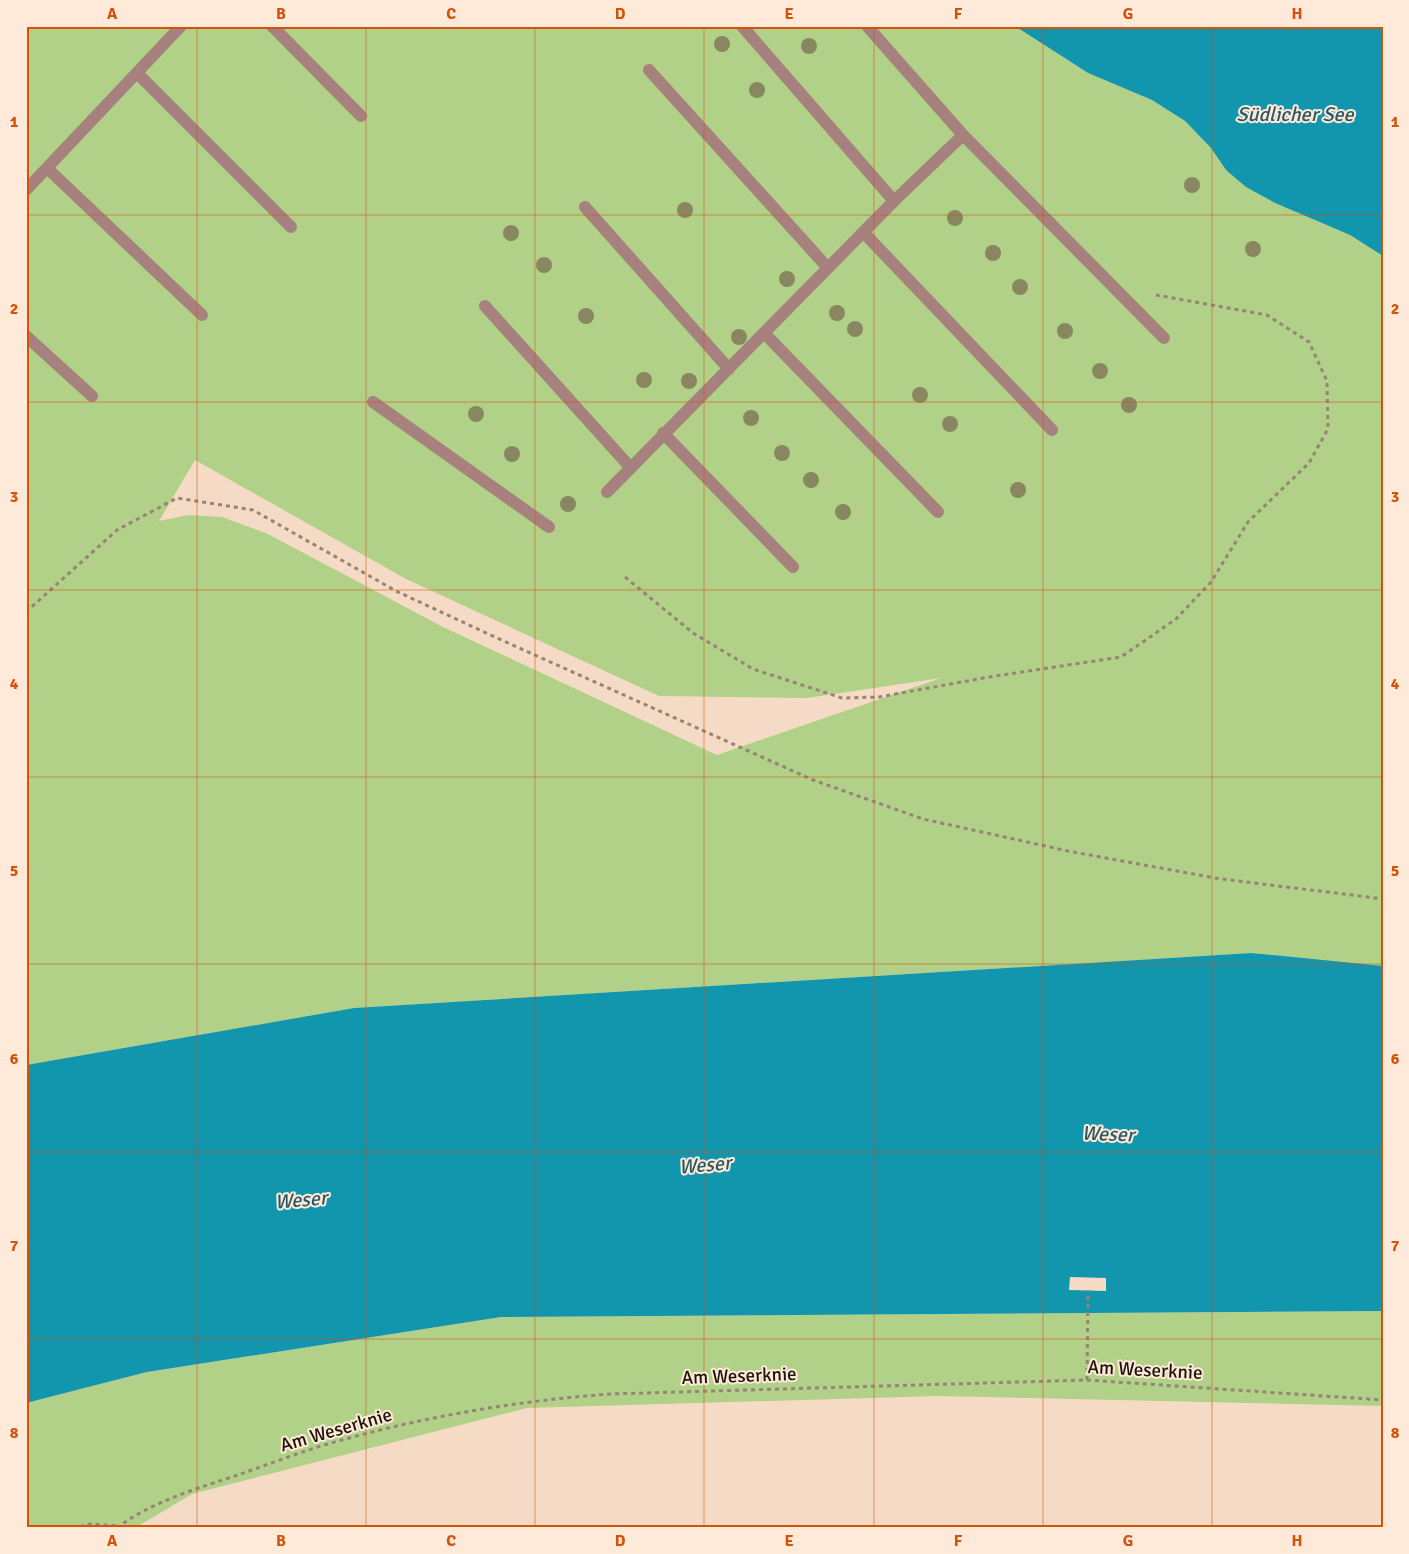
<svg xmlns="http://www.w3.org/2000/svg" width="1409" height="1554" font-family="Signika,sans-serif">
<rect width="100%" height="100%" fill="#f5dbc6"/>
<path fill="#b1d188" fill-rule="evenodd" d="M 26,26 L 1015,26 L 1088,73 L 1152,100 L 1185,121 L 1211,148 L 1226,170 L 1275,203 L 1350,235 L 1383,256 L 1383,968 L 1251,953 L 354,1008 L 26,1065 ZM 195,460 L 406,579 L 659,696 L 807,698 L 941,678 L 717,755 L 443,627 L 268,534 L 222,517 L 188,515 L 159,521 Z
M 1383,1311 L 1383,1406 L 938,1396 L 527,1408 L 192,1494 L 135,1528 L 26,1528 L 26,1403 L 147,1372 L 501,1317 Z"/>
<path fill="#1196ae" d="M 1015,26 L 1383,26 L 1383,256 L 1350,235 L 1275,203 L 1246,187 L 1226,170 L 1211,148 L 1185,121 L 1152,100 L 1088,73 Z
M 1251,953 L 1383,966 L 1383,1311 L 501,1317 L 147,1372 L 26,1403 L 26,1065 L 354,1008 Z"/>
<path fill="#f5dbc6" d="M 1070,1277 L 1106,1278 L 1106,1291 L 1069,1290 Z"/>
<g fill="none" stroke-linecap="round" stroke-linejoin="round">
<path stroke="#968475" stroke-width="3" stroke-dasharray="4 4" stroke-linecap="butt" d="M 625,577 L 693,633 L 753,669 L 842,698 L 879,697 L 989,677 L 1121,657 L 1176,619 L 1211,582 L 1248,522 L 1309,463 L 1328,429 L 1327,381 L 1309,342 L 1267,315 L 1156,295
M 26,612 L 117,530 L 177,498 L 253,510 L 396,591 L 497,638 L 813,780 L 923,819 L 1068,851 L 1215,878 L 1383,899
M 1087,1380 L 1088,1290
M 72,1528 L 91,1524 L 118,1526
M 117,1528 C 148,1503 201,1487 238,1475 C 266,1465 295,1454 324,1445 C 417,1418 513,1401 610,1394 L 1087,1380 L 1383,1400"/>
<path stroke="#a7817e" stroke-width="12" d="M 272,26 L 361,116
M 867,26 L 963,135 L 1164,338
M 649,70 L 828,268
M 137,73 L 291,227
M 47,168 L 202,315
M 26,190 L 181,26
M 894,201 L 963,135
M 585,207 L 729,369
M 864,233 L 1052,430
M 485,306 L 630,467
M 764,333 L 938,512
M 26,336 L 92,396
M 373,402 L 549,527
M 663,433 L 793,567
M 607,492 L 894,201 L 742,26"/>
</g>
<g fill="#88875f">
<circle cx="722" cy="44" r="8"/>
<circle cx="809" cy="46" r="8"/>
<circle cx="757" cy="90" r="8"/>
<circle cx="1192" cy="185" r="8"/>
<circle cx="685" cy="210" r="8"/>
<circle cx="955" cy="218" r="8"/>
<circle cx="511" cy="233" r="8"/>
<circle cx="1253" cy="249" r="8"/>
<circle cx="993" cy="253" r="8"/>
<circle cx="544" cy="265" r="8"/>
<circle cx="787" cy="279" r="8"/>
<circle cx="1020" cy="287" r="8"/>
<circle cx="837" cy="313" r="8"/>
<circle cx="586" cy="316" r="8"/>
<circle cx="855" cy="329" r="8"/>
<circle cx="1065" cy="331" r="8"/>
<circle cx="739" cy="337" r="8"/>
<circle cx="1100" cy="371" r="8"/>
<circle cx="644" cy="380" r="8"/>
<circle cx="689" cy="381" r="8"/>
<circle cx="920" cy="395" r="8"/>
<circle cx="1129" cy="405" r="8"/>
<circle cx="476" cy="414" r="8"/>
<circle cx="751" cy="418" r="8"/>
<circle cx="950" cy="424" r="8"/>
<circle cx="782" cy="453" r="8"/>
<circle cx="512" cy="454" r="8"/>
<circle cx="811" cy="480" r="8"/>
<circle cx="1018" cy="490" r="8"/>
<circle cx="568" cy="504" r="8"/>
<circle cx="843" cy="512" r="8"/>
</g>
<path fill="none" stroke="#d4520c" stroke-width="1" stroke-opacity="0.55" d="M 197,26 L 197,1528M 366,26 L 366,1528M 535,26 L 535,1528M 704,26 L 704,1528M 874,26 L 874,1528M 1043,26 L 1043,1528M 1212,26 L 1212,1528M 26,215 L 1383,215M 26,402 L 1383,402M 26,590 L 1383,590M 26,777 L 1383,777M 26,964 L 1383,964M 26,1152 L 1383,1152M 26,1339 L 1383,1339"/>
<g text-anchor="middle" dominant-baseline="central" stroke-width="4" stroke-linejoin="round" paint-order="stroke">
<g font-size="19" fill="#1d140c" stroke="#ffe9d8">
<text transform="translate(1145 1370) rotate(3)">Am Weserknie</text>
<text transform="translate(739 1376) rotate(-2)">Am Weserknie</text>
<text transform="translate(336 1430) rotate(-16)">Am Weserknie</text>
</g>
<g font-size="20" font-style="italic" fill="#2a5965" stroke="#ffe9d8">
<text x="1295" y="114">Südlicher See</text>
<text transform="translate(1108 1134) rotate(2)">Weser</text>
<text transform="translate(705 1165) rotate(-5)">Weser</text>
<text transform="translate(301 1200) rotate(-5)">Weser</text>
</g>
</g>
<rect width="1409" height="1554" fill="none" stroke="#ffe9d8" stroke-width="55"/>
<rect x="28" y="28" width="1354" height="1498" fill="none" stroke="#d4520c" stroke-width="2"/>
<g font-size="16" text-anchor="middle" font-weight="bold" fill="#d4520c">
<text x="112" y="19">A</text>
<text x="281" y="19">B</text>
<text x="451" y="19">C</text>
<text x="620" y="19">D</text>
<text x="789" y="19">E</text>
<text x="958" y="19">F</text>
<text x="1128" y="19">G</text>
<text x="1297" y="19">H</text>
<text x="14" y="127">1</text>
<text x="1395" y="127">1</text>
<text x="14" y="314">2</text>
<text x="1395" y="314">2</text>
<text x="14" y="502">3</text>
<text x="1395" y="502">3</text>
<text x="14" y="689">4</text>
<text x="1395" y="689">4</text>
<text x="14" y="876">5</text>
<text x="1395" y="876">5</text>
<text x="14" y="1064">6</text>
<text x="1395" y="1064">6</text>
<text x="14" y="1251">7</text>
<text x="1395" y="1251">7</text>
<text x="14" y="1438">8</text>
<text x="1395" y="1438">8</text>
<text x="112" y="1546">A</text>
<text x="281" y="1546">B</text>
<text x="451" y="1546">C</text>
<text x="620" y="1546">D</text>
<text x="789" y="1546">E</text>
<text x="958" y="1546">F</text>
<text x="1128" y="1546">G</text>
<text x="1297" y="1546">H</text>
</g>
</svg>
